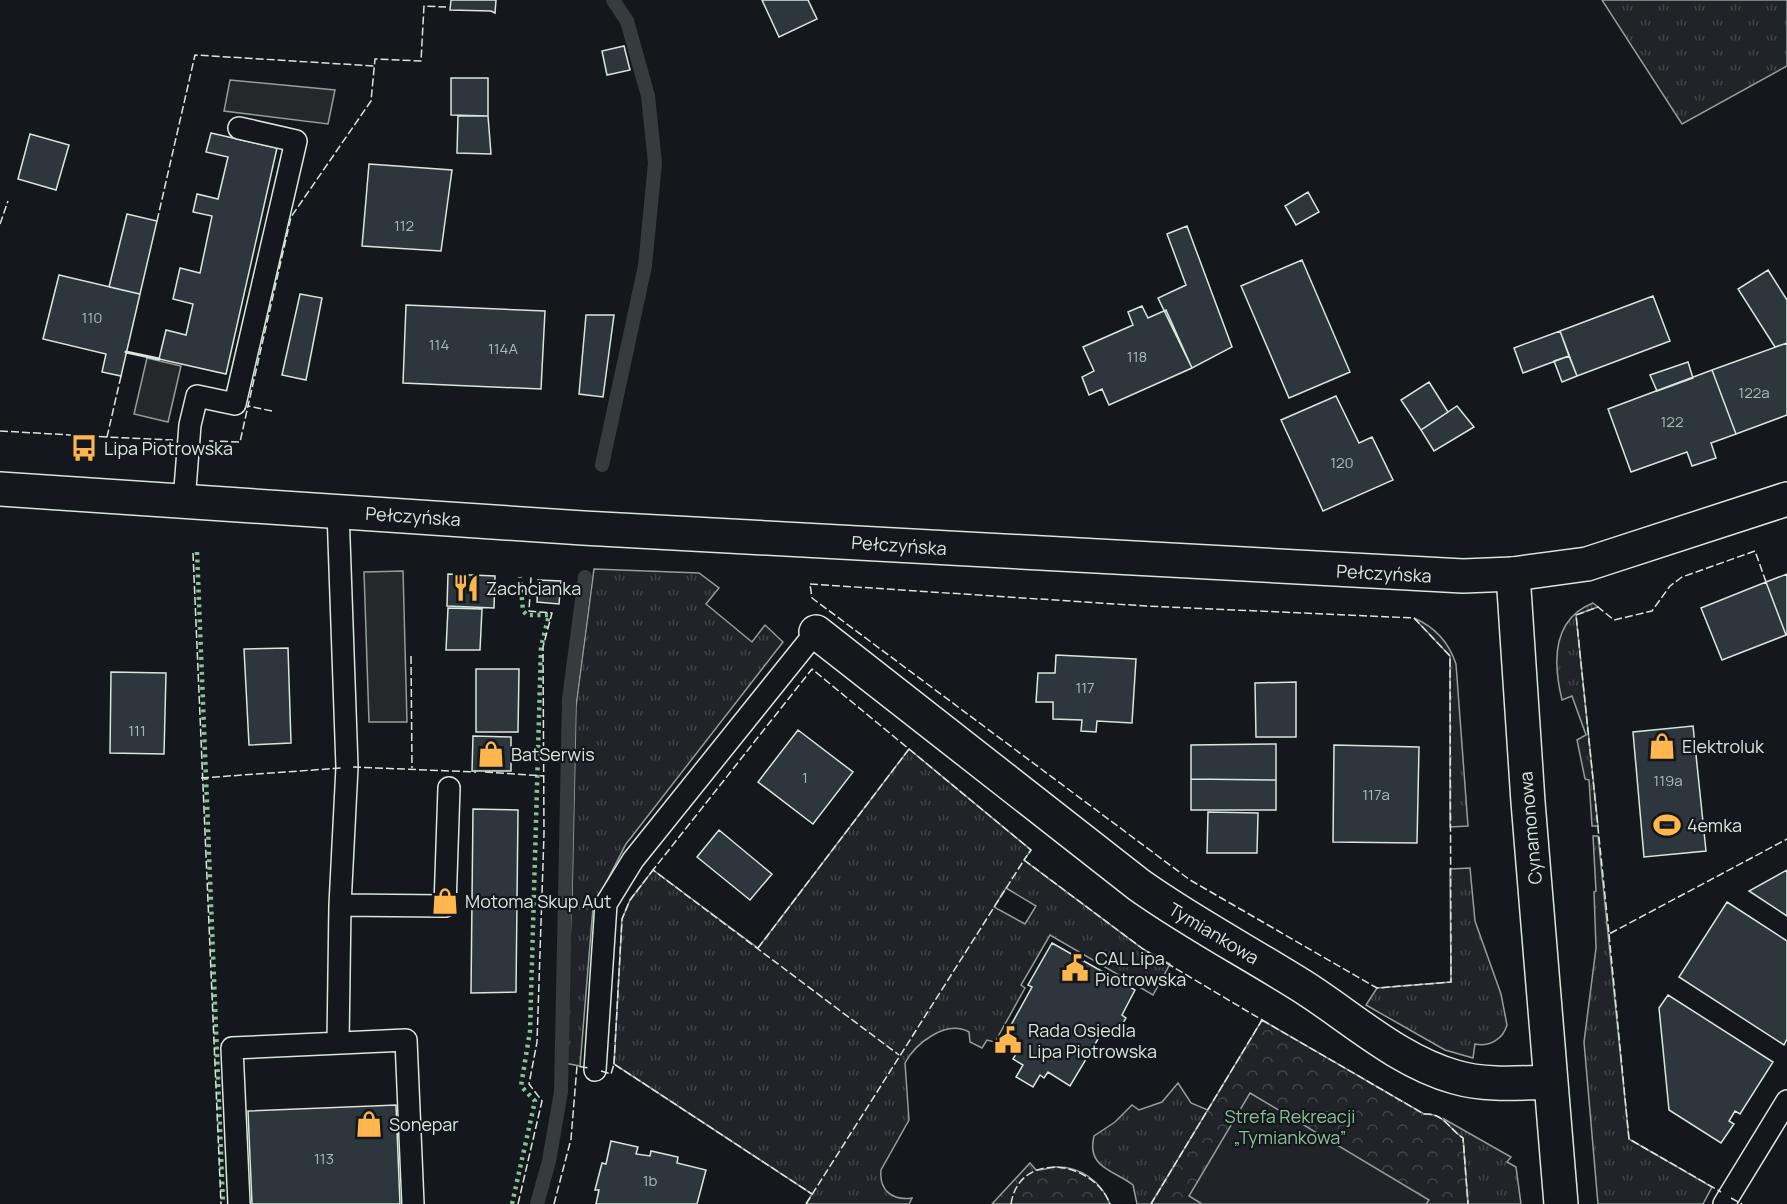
<svg xmlns="http://www.w3.org/2000/svg" width="1787" height="1204" font-family="Manrope,sans-serif">
<defs>
<pattern id="grass-tufts" width="24" height="20" patternUnits="userSpaceOnUse" patternTransform="scale(1.5)"><rect width="24" height="20" fill="#202428"/><path d="M3 7l-1-3M5 7V3M7 7l1-3M15 17l-1-3M17 17v-4M19 17l1-3" fill="none" stroke="#404447"/></pattern>
<pattern id="forest-crowns" width="20" height="18" patternUnits="userSpaceOnUse" patternTransform="scale(1.5)"><rect width="20" height="18" fill="#202428"/><path d="M2 6a3 3 0 1 1 6 0M12 15a3 3 0 1 1 6 0" fill="none" stroke="#404447"/></pattern>
</defs>
<rect width="100%" height="100%" fill="#14181c"/>
<path fill="url(#grass-tufts)" stroke="#939e99" stroke-width="1.5" fill-rule="evenodd" d="M 1602,0 L 1787,0 L 1787,66 L 1682,124 Z
M 594,569 L 699,573 L 719,588 L 706,604 L 752,642 L 765,625 L 783,642 L 626,844 L 593,908 L 580,1066 L 564,1063 L 572,897 L 576,706 Z
M 1593,603 L 1598,607 L 1576,615 L 1598,826 L 1592,826 L 1589,780 L 1585,779 L 1577,740 L 1586,735 L 1572,696 L 1562,700 C 1553,663 1552,619 1593,603 Z
M 1414,618 C 1435,627 1449,643 1456,664 L 1468,826 L 1450,827 L 1450,656 Z
M 909,749 L 1031,850 L 1024,860 L 1143,949 L 1170,964 L 1153,995 L 1050,935 L 1021,985 L 1025,988 L 995,1042 L 987,1040 L 982,1048 L 970,1042 L 969,1032 C 946,1019 915,1044 905,1063 L 909,1120 L 881,1170 C 879,1190 892,1201 912,1198 L 909,1204 L 806,1204 L 812,1194 L 614,1064 L 622,919 L 630,900 L 653,870 L 758,948 ZM 1006,888 L 1036,906 L 1025,924 L 994,907 Z
M 1593,836 L 1598,836 L 1629,1139 L 1712,1187 L 1703,1204 L 1598,1204 L 1584,1042 L 1596,948 L 1594,892 L 1596,891 Z
M 1470,868 L 1475,921 L 1501,994 L 1507,1025 C 1503,1039 1490,1047 1475,1044 L 1473,1058 L 1445,1050 L 1366,1005 L 1377,988 L 1451,982 L 1450,869 Z
M 1178,1083 L 1191,1103 L 1208,1110 L 1151,1204 L 1137,1204 L 1133,1185 C 1114,1170 1086,1168 1094,1136 L 1115,1122 L 1132,1105 L 1139,1110 L 1162,1102 Z
M 1444,1119 L 1511,1157 L 1507,1162 L 1516,1167 L 1521,1204 L 1468,1204 L 1463,1138 L 1449,1129 Z"/>
<path fill="url(#forest-crowns)" stroke="#939e99" stroke-width="1.5" d="M 1262,1020 L 1424,1114 C 1444,1113 1448,1128 1463,1138 L 1468,1204 L 1151,1204 Z
M 1030,1163 L 1036,1170 C 1042,1170 1048,1168 1055,1167 C 1080,1166 1101,1181 1110,1204 L 992,1204 Z"/>
<path fill="#202428" stroke="#939e99" stroke-width="1.5" d="M 1250,1093 L 1429,1200 L 1426,1204 L 1202,1204 L 1189,1196 Z"/>
<path fill="#24282b" stroke="#939e99" stroke-width="1.5" d="M 230,80 L 335,90 L 328,124 L 224,111 Z
M 147,358 L 181,366 L 168,422 L 134,414 Z
M 403,571 L 407,722 L 369,722 L 364,572 Z"/>
<g fill="none" stroke-linecap="round" stroke-linejoin="round">
<path stroke="#363b3e" stroke-width="14" d="M 602,465 L 645,266 L 655,163 L 648,96 L 627,21 L 613,0
M 537,1204 L 549,1161 L 561,1092 L 569,699 L 585,577"/>
</g>
<path fill="#2c363c" stroke="#d8e6dc" stroke-width="1.5" d="M 451,0 L 496,0 L 495,13 L 491,11 L 450,10 Z
M 762,0 L 808,0 L 817,19 L 779,37 Z
M 624,46 L 630,70 L 607,75 L 602,51 Z
M 451,78 L 488,78 L 488,116 L 451,115 Z
M 458,116 L 488,116 L 491,154 L 457,153 Z
M 211,133 L 277,148 L 226,374 L 159,359 L 166,330 L 186,335 L 193,304 L 173,299 L 180,268 L 200,273 L 212,216 L 193,212 L 197,194 L 218,199 L 228,157 L 206,152 Z
M 30,134 L 69,145 L 56,190 L 18,179 Z
M 369,164 L 452,170 L 441,251 L 362,246 Z
M 1308,192 L 1319,212 L 1296,225 L 1285,206 Z
M 127,214 L 157,221 L 140,294 L 109,287 Z
M 1187,226 L 1232,347 L 1192,368 L 1158,298 L 1186,285 L 1167,234 Z
M 1302,260 L 1350,372 L 1289,398 L 1241,286 Z
M 1768,270 L 1787,300 L 1787,343 L 1775,347 L 1738,289 Z
M 59,275 L 140,294 L 121,376 L 102,372 L 106,354 L 43,339 Z
M 300,294 L 322,298 L 306,380 L 282,375 Z
M 1653,296 L 1670,341 L 1577,376 L 1560,331 Z
M 406,305 L 545,311 L 541,389 L 403,383 Z
M 1142,306 L 1148,318 L 1166,310 L 1192,368 L 1109,405 L 1102,389 L 1089,395 L 1082,377 L 1094,371 L 1083,347 L 1133,325 L 1128,312 Z
M 586,315 L 614,315 L 603,397 L 579,394 Z
M 1560,331 L 1569,356 L 1523,373 L 1514,348 Z
M 1787,343 L 1787,415 L 1736,434 L 1712,370 Z
M 1569,356 L 1577,376 L 1562,382 L 1554,361 Z
M 1688,362 L 1693,378 L 1657,391 L 1650,375 Z
M 1712,370 L 1736,434 L 1711,443 L 1716,458 L 1692,466 L 1687,452 L 1631,472 L 1608,409 Z
M 1429,382 L 1448,412 L 1421,430 L 1401,400 Z
M 1336,396 L 1359,443 L 1372,437 L 1393,480 L 1323,511 L 1281,420 Z
M 1457,406 L 1474,427 L 1434,451 L 1421,430 Z
M 448,574 L 495,576 L 494,608 L 447,606 Z
M 1787,574 L 1787,634 L 1786,635 L 1766,582 Z
M 538,580 L 561,581 L 559,604 L 537,602 Z
M 1766,582 L 1786,635 L 1722,660 L 1701,608 Z
M 448,608 L 482,609 L 480,650 L 446,650 Z
M 288,648 L 291,743 L 249,745 L 244,649 Z
M 1056,655 L 1136,659 L 1132,723 L 1097,721 L 1096,732 L 1081,731 L 1082,720 L 1053,719 L 1053,702 L 1036,702 L 1038,673 L 1055,673 Z
M 476,669 L 519,669 L 518,732 L 476,732 Z
M 111,672 L 166,673 L 164,754 L 110,753 Z
M 1296,682 L 1296,737 L 1256,737 L 1255,683 Z
M 1693,726 L 1706,851 L 1644,857 L 1633,732 Z
M 798,730 L 853,772 L 813,824 L 758,782 Z
M 473,736 L 511,737 L 511,771 L 472,771 Z
M 1276,744 L 1276,780 L 1191,779 L 1191,745 Z
M 1334,745 L 1419,747 L 1417,843 L 1333,842 Z
M 1191,779 L 1276,780 L 1276,810 L 1191,810 Z
M 473,809 L 518,810 L 516,992 L 471,993 Z
M 1208,812 L 1258,813 L 1257,853 L 1207,853 Z
M 719,830 L 772,874 L 750,900 L 697,857 Z
M 1787,870 L 1787,916 L 1749,891 Z
M 1727,902 L 1787,941 L 1787,1039 L 1784,1045 L 1679,977 Z
M 1052,943 L 1135,990 L 1122,1015 L 1126,1018 L 1116,1035 L 1104,1029 L 1070,1086 L 1048,1072 L 1044,1078 L 1040,1075 L 1033,1087 L 1016,1077 L 1023,1065 L 1013,1059 L 1016,1054 L 1000,1045 L 1032,987 L 1028,985 Z
M 1668,995 L 1773,1062 L 1740,1114 L 1735,1111 L 1729,1121 L 1734,1124 L 1721,1143 L 1669,1110 L 1659,1008 Z
M 396,1105 L 400,1204 L 252,1204 L 248,1111 Z
M 611,1141 L 638,1147 L 636,1154 L 650,1156 L 651,1151 L 678,1157 L 677,1163 L 706,1170 L 697,1204 L 596,1204 L 599,1190 L 595,1190 L 602,1163 L 606,1164 Z"/>
<g fill="none" stroke-linecap="round" stroke-linejoin="round">
<defs>
<path id="service" d="M 184,501 L 190,425 L 197,396 L 235,404 L 296,141 L 239,128
M 340,905 L 445,906 L 449,788
M 338,1043 L 340,905 L 347,767 L 338,511
M 595,1070 L 606,904 L 633,860 L 816,632
M 239,1204 L 232,1048 L 406,1040 L 413,1204
M 1724,1204 L 1787,1101"/>
<path id="minor" d="M 1513,574 L 1528,802 L 1561,1204
M 816,632 L 1139,885 C 1191,922 1248,952 1302,986 C 1351,1017 1398,1061 1455,1077 C 1486,1086 1518,1083 1550,1082"/>
<path id="secondary" d="M 0,489 L 583,528 L 1463,576 L 1513,574 L 1587,564 L 1787,499"/>
</defs>
<use href="#service" stroke="#d8e6dc" stroke-width="24"/>
<use href="#minor" stroke="#d8e6dc" stroke-width="36"/>
<use href="#secondary" stroke="#d8e6dc" stroke-width="36"/>
<use href="#service" stroke="#14181c" stroke-width="21"/>
<use href="#minor" stroke="#14181c" stroke-width="33"/>
<use href="#secondary" stroke="#14181c" stroke-width="33"/>
<path stroke="#8ac095" stroke-width="4.5" stroke-dasharray="3 4.5" stroke-linecap="butt" d="M 197,552 L 223,1204
M 512,1204 L 535,1101 L 521,1086 L 530,1031 L 541,647 L 549,615 L 527,615 L 523,611 L 520,577"/>
<path stroke="#d8e6dc" stroke-width="1.5" stroke-dasharray="8 3" stroke-linecap="butt" d="M 157,221 L 195,55 L 375,66
M 0,224 L 8,201
M 121,376 L 107,437 L 173,440
M 272,411 L 248,406 L 291,217 L 371,101 L 375,59 L 421,61 L 424,6 L 446,7
M 0,431 L 107,437
M 209,441 L 240,442 L 248,406
M 193,553 L 221,1204
M 1766,582 L 1755,551 L 1682,577 L 1670,586 L 1652,611 L 1614,620 L 1598,607 L 1576,615 L 1609,934 L 1787,839
M 810,584 L 1146,606 L 1414,618 L 1450,656 L 1451,982 L 1377,988 L 1190,880 L 812,598 Z
M 411,656 L 412,768
M 909,749 L 1031,850 L 1024,860
M 353,767 L 476,772
M 485,772 L 544,776
M 201,778 L 341,768
M 1609,934 L 1629,1139 L 1721,1192
M 758,948 L 909,749 L 812,669 L 653,870 L 899,1055
M 1262,1020 L 1424,1114 C 1444,1113 1448,1128 1463,1138 L 1468,1204
M 614,1064 L 622,919 L 630,900 L 653,870
M 601,1071 L 611,1074 L 614,1064 L 812,1194
M 1731,1198 L 1742,1204
M 518,1204 L 542,1101 L 529,1084 L 537,1042 L 544,834 L 543,647 L 552,613 L 529,611 L 531,577
M 554,1204 L 571,1139 L 577,1066 L 589,1068
M 806,1204 L 1024,860 L 1143,949 L 1262,1020 L 1151,1204
M 1011,1204 C 1019,1150 1093,1160 1110,1204"/>
<path stroke="#d8e6dc" stroke-width="3" d="M 126,352 L 159,359"/>
</g>
<defs>
<symbol id="bus-bare" viewBox="-9 -9 18 18"><path d="M-5-6H5V4H4V6H2V4H-2V6H-4V4H-5ZM-3.5-4V0h7V-4ZM-3.5 1.2v1.5H-2V1.2ZM2 1.2v1.5H3.5V1.2Z" fill="#ffb74d" stroke="#14181c" stroke-width="2.5" paint-order="stroke"/></symbol>
<symbol id="restaurant-bare" viewBox="-9 -9 18 18"><path d="M-5-6h1v4h1v-4h1v4h1v-4h1v5L-1.5 .5V6h-2V.5L-5-1ZM5-6V6H3V1.5H1.5Q1.5-4 5-6Z" fill="#ffb74d" stroke="#14181c" stroke-width="2.5" paint-order="stroke"/></symbol>
<symbol id="shop-bare" viewBox="-9 -9 18 18"><path d="M-5-2.5h2.3a2.7 3.5 0 0 1 5.4 0H5L5.5 6h-11ZM-1.5-2.5h3a1.5 2.3 0 0 0-3 0Z" fill="#ffb74d" stroke="#14181c" stroke-width="2.5" paint-order="stroke"/></symbol>
<symbol id="stadium-bare" viewBox="-9 -9 18 18"><path d="M0-5a6.5 5 0 1 0 0 10a6.5 5 0 1 0 0-10ZM-3.5-1.8h7v3.6h-7Z" fill="#ffb74d" stroke="#14181c" stroke-width="2.5" paint-order="stroke"/></symbol>
<symbol id="civic-bare" viewBox="-9 -9 18 18"><path d="M-.6-6.5H3V-4.5H.6V-3L4-1V1h2V6H-6V1h2V-1L-.6-3ZM-1.2 2.5V6h2.4V2.5Z" fill="#ffb74d" stroke="#14181c" stroke-width="2.5" paint-order="stroke"/></symbol>
</defs>
<g fill-rule="evenodd">
<use href="#bus-bare" x="65" y="429" width="38" height="38"/>
<use href="#restaurant-bare" x="447" y="569" width="38" height="38"/>
<use href="#shop-bare" x="1643" y="727" width="38" height="38"/>
<use href="#shop-bare" x="472" y="735" width="38" height="38"/>
<use href="#stadium-bare" x="1648" y="806" width="38" height="38"/>
<use href="#shop-bare" x="426" y="882" width="38" height="38"/>
<use href="#civic-bare" x="1056" y="949" width="38" height="38"/>
<use href="#civic-bare" x="989" y="1021" width="38" height="38"/>
<use href="#shop-bare" x="350" y="1105" width="38" height="38"/>
</g>
<g text-anchor="middle" dominant-baseline="central" stroke-width="4.5" stroke-linejoin="round" paint-order="stroke">
<g font-size="15" fill="#adbab4">
<text x="404" y="225">112</text>
<text x="92" y="317">110</text>
<text x="439" y="344">114</text>
<text x="503" y="348">114A</text>
<text x="1137" y="356">118</text>
<text x="1754" y="392">122a</text>
<text x="1672" y="421">122</text>
<text x="1342" y="462">120</text>
<text x="1085" y="687">117</text>
<text x="137" y="730">111</text>
<text x="805" y="777">1</text>
<text x="1668" y="780">119a</text>
<text x="1376" y="794">117a</text>
<text x="324" y="1158">113</text>
<text x="650" y="1180">1b</text>
</g>
<g font-size="18" fill="#d8e6dc" stroke="#14181c" text-anchor="start">
<text x="104" y="448">Lipa Piotrowska</text>
<text x="486" y="588">Zachcianka</text>
<text x="1682" y="746">Elektroluk</text>
<text x="511" y="754">BatSerwis</text>
<text x="1687" y="825">4emka</text>
<text x="465" y="901">Motoma Skup Aut</text>
<text x="1095" y="958">CAL Lipa<tspan x="1095" dy="21">Piotrowska</tspan></text>
<text x="1028" y="1030">Rada Osiedla<tspan x="1028" dy="21">Lipa Piotrowska</tspan></text>
<text x="389" y="1124">Sonepar</text>
</g>
<g font-size="18" fill="#d8e6dc" stroke="#14181c">
<text transform="translate(413 516) rotate(4)">Pełczyńska</text>
<text transform="translate(899 545) rotate(4)">Pełczyńska</text>
<text transform="translate(1384 573) rotate(3)">Pełczyńska</text>
<text transform="translate(1530 828) rotate(-95)">Cynamonowa</text>
<text transform="translate(1214 933) rotate(31)">Tymiankowa</text>
</g>
<g font-size="18" fill="#8ac095" stroke="#14181c">
<text x="1290" y="1116">Strefa Rekreacji<tspan x="1290" dy="21">„Tymiankowa”</tspan></text>
</g>
</g>
</svg>
